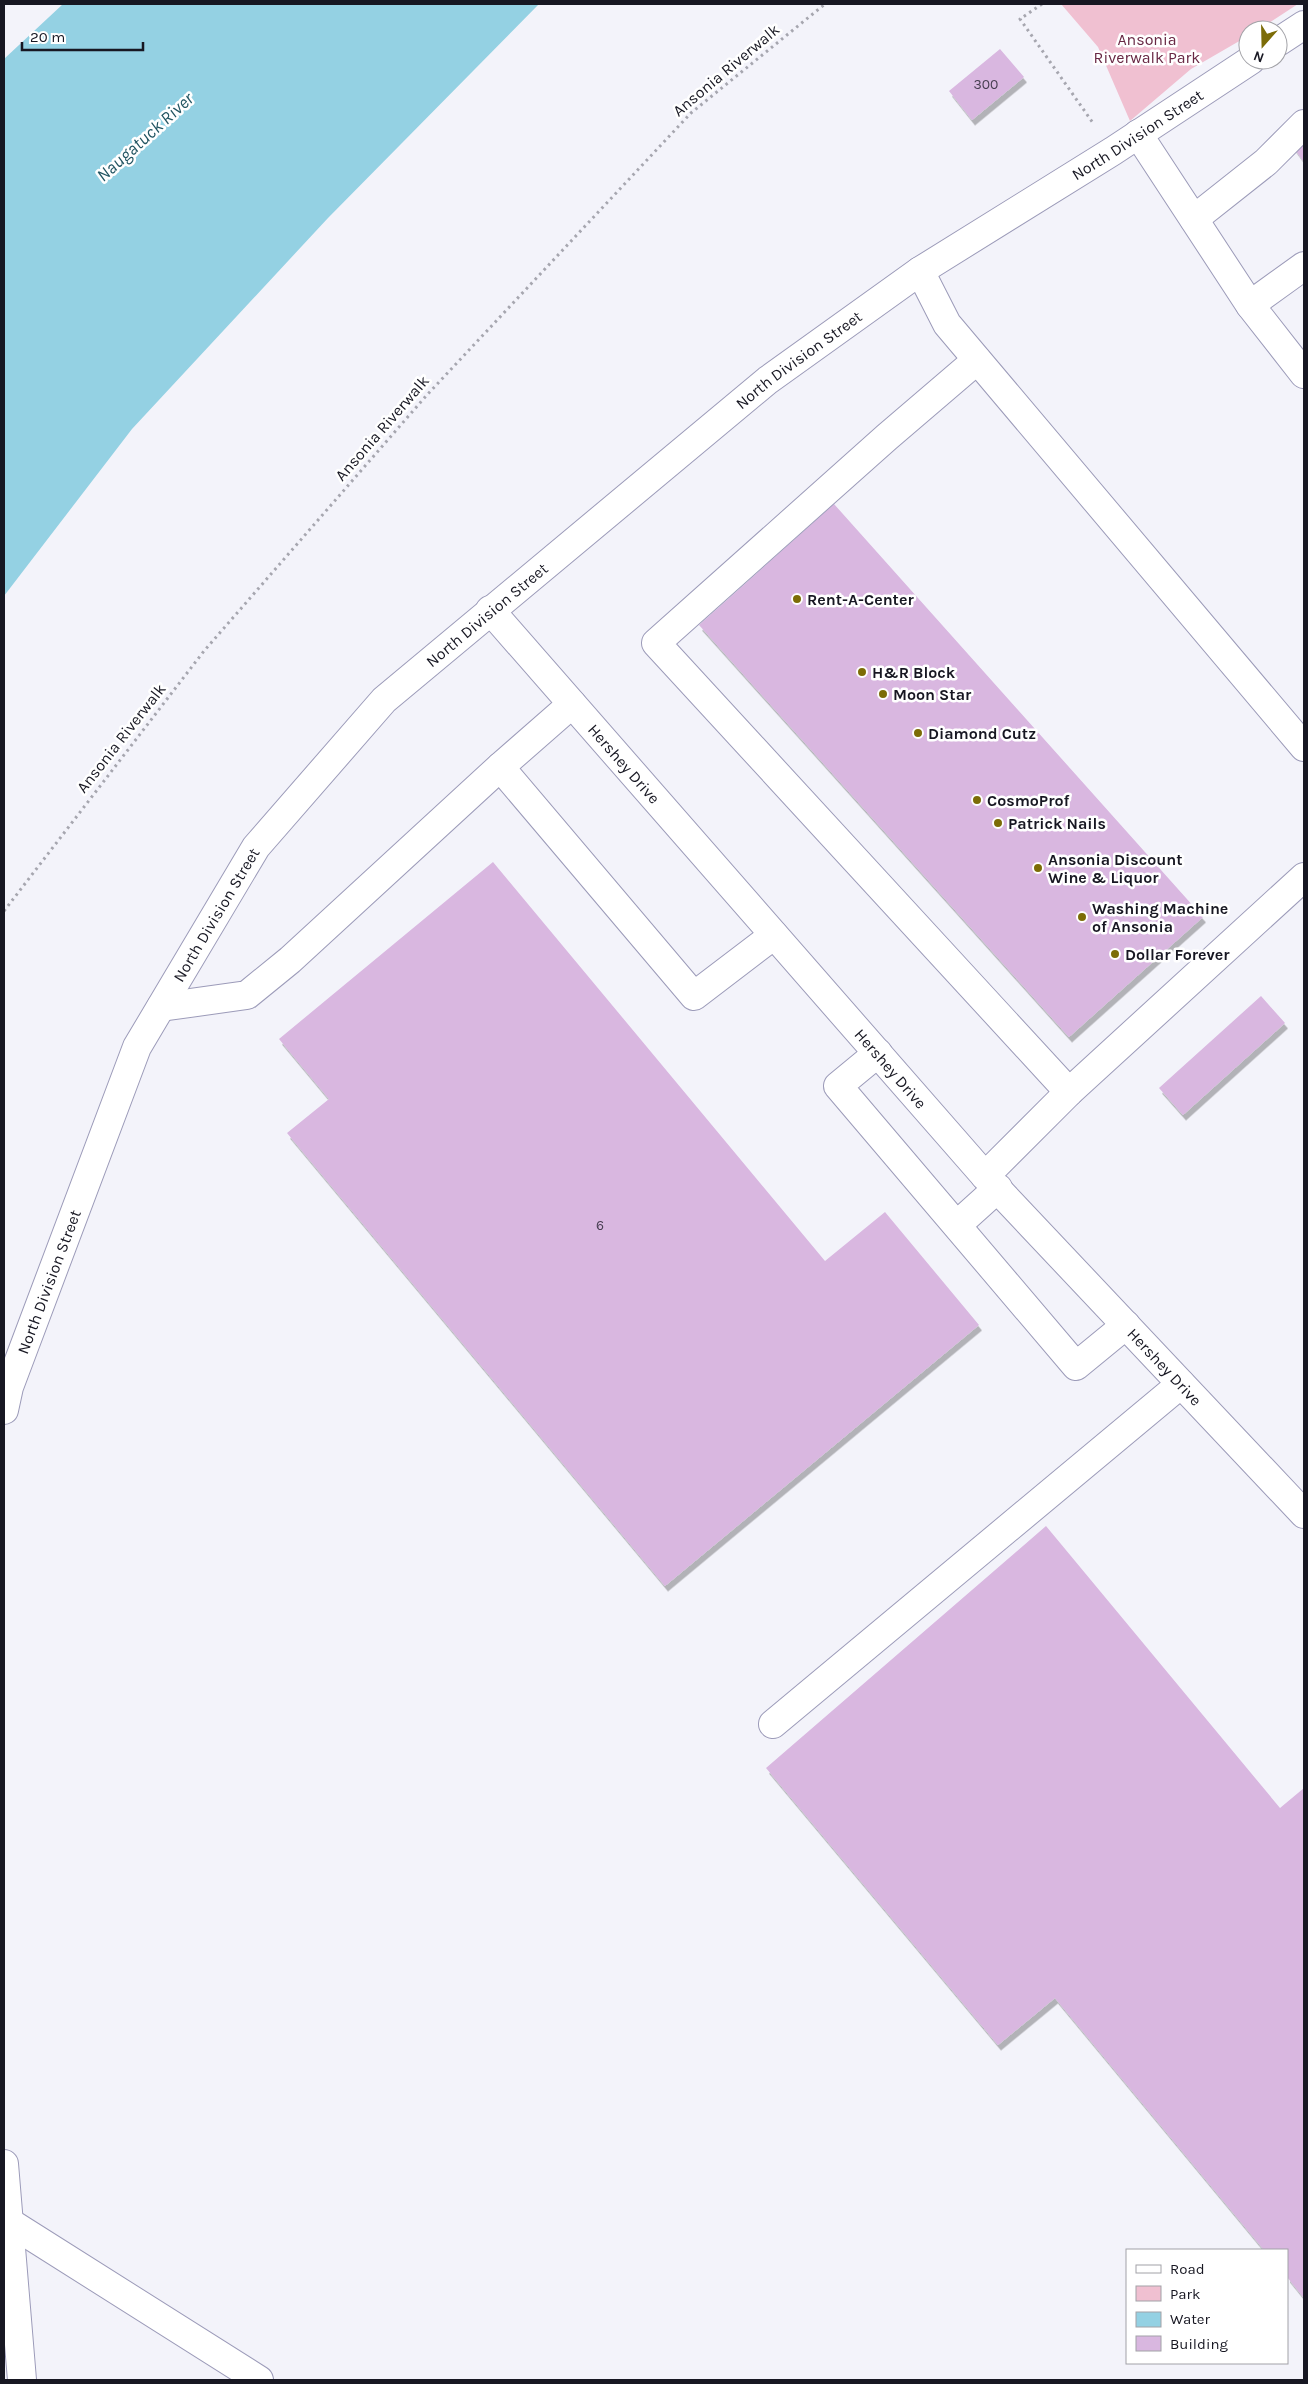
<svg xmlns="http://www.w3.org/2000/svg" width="1308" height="2384" font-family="Karla,sans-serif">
<defs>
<filter id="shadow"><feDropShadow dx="3" dy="5.5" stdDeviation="0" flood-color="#0004"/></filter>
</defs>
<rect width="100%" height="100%" fill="#f3f3fa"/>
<path fill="#f0c0d1" d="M 1061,4 L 1298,4 L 1258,30 L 1248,30 L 1248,36 L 1191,69 L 1130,121 L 1098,47 Z"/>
<path fill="#94d1e3" d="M 63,4 L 539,4 L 328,218 L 132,429 L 4,596 L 4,59 Z"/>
<path fill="#d9b7e0" filter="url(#shadow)" d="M 1000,49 L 1024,77 L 972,120 L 949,91 Z
M 1304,134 L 1304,162 L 1291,144 Z
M 834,504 L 1203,917 L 1069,1037 L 699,625 Z
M 493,862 L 825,1261 L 885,1212 L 979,1325 L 665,1586 L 287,1133 L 329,1099 L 279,1039 Z
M 1261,996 L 1285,1023 L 1183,1115 L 1159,1088 Z
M 1046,1526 L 1280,1808 L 1304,1788 L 1304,2298 L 1287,2277 L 1287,2250 L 1264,2250 L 1055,1998 L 998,2045 L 766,1768 Z"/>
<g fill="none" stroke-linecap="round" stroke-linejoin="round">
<defs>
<g id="minor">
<path d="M 1278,42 L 1304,25"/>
<path d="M 1138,134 L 1250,305"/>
<path d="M 1194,219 L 1266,162 L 1304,124"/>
<path d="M 1304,266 L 1250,305 L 1304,374"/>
<path d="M 920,271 L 947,324 L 1304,747"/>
<path d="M 977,360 L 887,437 L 656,643 L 1069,1092"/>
<path id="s1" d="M 490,610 L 985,1176 L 1304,1514"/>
<path d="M 572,704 L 500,767 L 694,996 L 774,935"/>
<path d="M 161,1007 L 247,995 L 290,960 L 500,767"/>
<path d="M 878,1053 L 838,1086 L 1076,1366 L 1126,1325"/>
<path d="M 985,1176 L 1069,1092 L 1304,877"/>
<path d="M 957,1225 L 998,1188"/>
<path id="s2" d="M 4,1410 L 9,1387 L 137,1047 L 256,847 L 384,700 L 768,380 L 920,271 L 1113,151 L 1251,60"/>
<path d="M 773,1724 L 1181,1384"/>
<path d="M 4,2164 L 22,2380"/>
<path d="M 9,2222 L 259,2380"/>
</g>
</defs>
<use href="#minor" stroke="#9c9bb9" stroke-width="30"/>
<path stroke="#a6a6af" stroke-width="3" stroke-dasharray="2.5 4" stroke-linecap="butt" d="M 1042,4 L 1020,19 L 1093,123
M 4,911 L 204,651 L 426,396 L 691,113 L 825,4"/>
<use href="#minor" stroke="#fff" stroke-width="28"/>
</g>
<g fill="#7c6c07" stroke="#fff" stroke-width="2">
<circle cx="797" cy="599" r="5"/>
<circle cx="862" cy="672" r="5"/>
<circle cx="883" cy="694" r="5"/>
<circle cx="918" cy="733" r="5"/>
<circle cx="977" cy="800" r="5"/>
<circle cx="998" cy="823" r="5"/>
<circle cx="1038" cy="868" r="5"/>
<circle cx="1082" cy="917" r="5"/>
<circle cx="1115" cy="954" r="5"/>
</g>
<g text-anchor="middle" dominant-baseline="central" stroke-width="5" stroke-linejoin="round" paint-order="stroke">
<g font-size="14" fill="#483f52">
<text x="986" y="84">300</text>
<text x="600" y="1225">6</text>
</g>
<g font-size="16" fill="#682844" stroke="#fff">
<text x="1147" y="39">Ansonia<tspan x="1147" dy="18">Riverwalk Park</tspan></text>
</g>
<g font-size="16" fill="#171722" stroke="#fff">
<text transform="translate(726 70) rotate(-40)">Ansonia Riverwalk</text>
<text stroke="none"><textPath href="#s2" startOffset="1758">North Division Street</textPath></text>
<text stroke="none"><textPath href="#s2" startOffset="1351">North Division Street</textPath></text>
<text transform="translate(382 428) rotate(-49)">Ansonia Riverwalk</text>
<text stroke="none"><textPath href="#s2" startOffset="948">North Division Street</textPath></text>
<text transform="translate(121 738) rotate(-52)">Ansonia Riverwalk</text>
<text stroke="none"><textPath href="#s1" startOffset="204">Hershey Drive</textPath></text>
<text stroke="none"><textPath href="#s2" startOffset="541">North Division Street</textPath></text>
<text stroke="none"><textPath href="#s1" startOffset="609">Hershey Drive</textPath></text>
<text stroke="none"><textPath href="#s2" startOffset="136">North Division Street</textPath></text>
<text stroke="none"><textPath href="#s1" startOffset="1014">Hershey Drive</textPath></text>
</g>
<g font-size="16" font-weight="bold" fill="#171722" stroke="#fff" text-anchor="start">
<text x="807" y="599">Rent-A-Center</text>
<text x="872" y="672">H&amp;R Block</text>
<text x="893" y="694">Moon Star</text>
<text x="928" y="733">Diamond Cutz</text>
<text x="987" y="800">CosmoProf</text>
<text x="1008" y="823">Patrick Nails</text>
<text x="1048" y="859">Ansonia Discount<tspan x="1048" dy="18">Wine &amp; Liquor</tspan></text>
<text x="1092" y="908">Washing Machine<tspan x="1092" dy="18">of Ansonia</tspan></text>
<text x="1125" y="954">Dollar Forever</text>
</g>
<g font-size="18" font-style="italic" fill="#225562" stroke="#fff">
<text transform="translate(145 137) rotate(-42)">Naugatuck River</text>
</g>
</g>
<rect width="1308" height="2384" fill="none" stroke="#171722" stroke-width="10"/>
<rect x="1126" y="2249" width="162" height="115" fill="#ffffff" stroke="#a2a2a7"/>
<rect x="1136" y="2265" width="25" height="8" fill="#ffffff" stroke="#a2a2a7"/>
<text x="1170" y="2274" font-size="15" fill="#171722">Road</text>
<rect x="1136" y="2286" width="25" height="15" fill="#f0c0d1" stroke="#a2a2a7"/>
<text x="1170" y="2299" font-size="15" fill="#171722">Park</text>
<rect x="1136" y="2312" width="25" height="15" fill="#94d1e3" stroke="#a2a2a7"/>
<text x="1170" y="2324" font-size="15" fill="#171722">Water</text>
<rect x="1136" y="2336" width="25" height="15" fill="#d9b7e0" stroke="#a2a2a7"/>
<text x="1170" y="2349" font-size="15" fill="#171722">Building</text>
<g transform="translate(1263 45) rotate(200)"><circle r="24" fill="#ffffff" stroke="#a2a2a7"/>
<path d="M0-4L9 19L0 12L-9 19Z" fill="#7c6c07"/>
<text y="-8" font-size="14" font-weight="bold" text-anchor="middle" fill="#171722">N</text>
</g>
<path d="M22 42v8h121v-8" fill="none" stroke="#171722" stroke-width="2.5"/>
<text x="30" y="42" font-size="15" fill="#171722" stroke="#ffffff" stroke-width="4" paint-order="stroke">20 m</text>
</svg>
